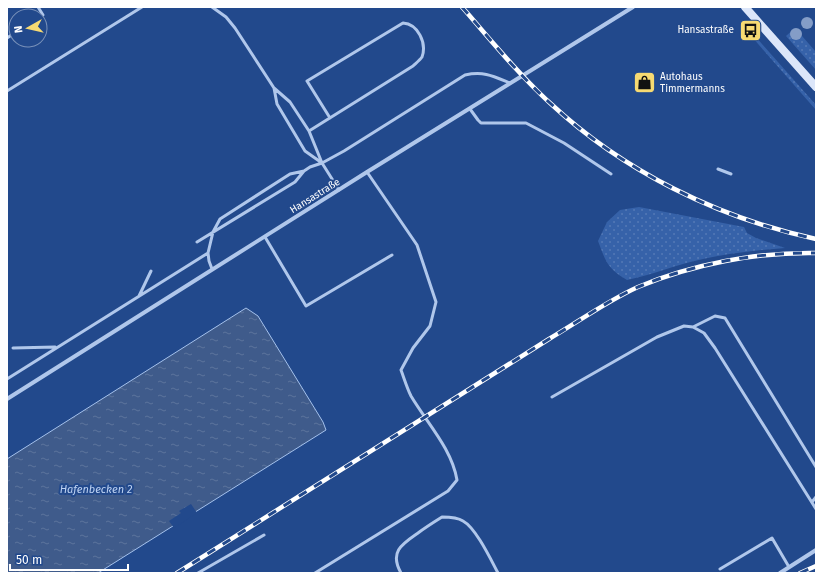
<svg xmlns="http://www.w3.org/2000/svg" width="823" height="580" font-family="'Fira Sans',sans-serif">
<defs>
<pattern id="grass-dots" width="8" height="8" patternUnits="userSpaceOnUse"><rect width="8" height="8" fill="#3662a9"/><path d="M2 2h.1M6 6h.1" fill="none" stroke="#547ab6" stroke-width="1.8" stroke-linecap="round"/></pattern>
<pattern id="water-ripples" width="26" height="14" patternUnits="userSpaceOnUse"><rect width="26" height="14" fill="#3f5b8b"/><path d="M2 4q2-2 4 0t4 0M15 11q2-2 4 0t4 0" fill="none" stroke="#5c749c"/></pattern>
</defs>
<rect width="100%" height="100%" fill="#22498c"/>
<path fill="url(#grass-dots)" d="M 795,28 L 816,52 L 816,70 L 786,36 Z
M 754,35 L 816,105 L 816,110 L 752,37 Z
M 639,207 L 744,227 L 747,233 L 756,238 L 785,248 C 758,250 730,253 703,259 C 677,264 653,275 627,280 C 607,268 606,262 598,241 L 607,222 L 620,210 Z"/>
<path fill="url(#water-ripples)" stroke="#a4c1ec" d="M 246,308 L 258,316 L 323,422 L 326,430 L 98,573 L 7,573 L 7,459 Z"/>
<path fill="#22498c" d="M 191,504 L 197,513 L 174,528 L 169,521 L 181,513 L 179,511 Z"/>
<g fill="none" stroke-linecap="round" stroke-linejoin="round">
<path stroke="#b0c7eb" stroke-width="3" d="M 38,7 L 43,15 L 40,17
M 212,7 L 226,17 L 235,28 L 274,88 L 290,102 L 309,131 L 322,163 L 339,190
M 7,38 L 16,32
M 274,88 L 277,104 L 305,151 L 322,163
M 7,91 L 142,7
M 470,109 L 478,120 L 481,123 L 526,123 L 564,143 L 611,174
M 309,131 L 413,66 C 415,64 420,60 422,57 C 427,43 418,24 403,23 L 307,81 L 330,118
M 718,169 L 731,174
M 265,237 L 306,306 L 392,255
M 197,242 L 295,182 L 304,171 L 310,167 L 322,163 L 344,151 L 465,75 C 484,71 493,76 510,83
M 212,269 L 209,261 L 208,253 L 213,232 L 220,219 L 290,174 L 304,171
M 139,296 L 151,271
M 693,327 L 715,316 L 725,318 L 816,467
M 13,348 L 55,347
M 7,379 L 208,253
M 552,397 L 657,337 L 684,326 L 693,327 L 704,333 L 715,348 L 816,509
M 812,502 L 816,497
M 720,569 L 772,538 L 789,567
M 198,573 L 264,535
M 315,573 L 448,491 L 457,480 C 452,449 427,423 411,396 C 407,388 404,378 401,370 L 413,348 L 430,326 L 436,302 L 417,245 L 367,172
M 401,573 C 389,552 402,544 418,533 C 426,527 434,522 442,517 C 449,517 457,517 463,521 C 476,528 491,560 498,573"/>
<path stroke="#b0c7eb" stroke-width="4" d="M 7,399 L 367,172 L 633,7
M 780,573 L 816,550"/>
<path stroke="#dce6f9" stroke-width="8" d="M 745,7 L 816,87"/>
<defs>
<path id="rail" d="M 462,7 C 490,39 518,74 550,103 C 623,171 718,218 816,239
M 177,573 L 549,339 C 578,322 607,301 638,287 C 693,264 757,252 816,253
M 800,573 L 816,566"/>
</defs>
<use href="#rail" stroke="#fff" stroke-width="4.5"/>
<use href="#rail" stroke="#22498c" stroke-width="3" stroke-dasharray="9" stroke-linecap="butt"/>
</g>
<g fill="#849dc7">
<circle cx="807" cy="23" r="6"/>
<circle cx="796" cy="34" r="6"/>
</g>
<defs>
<symbol id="bus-square" viewBox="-11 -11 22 22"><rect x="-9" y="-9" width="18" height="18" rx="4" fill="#f7da72" stroke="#22498c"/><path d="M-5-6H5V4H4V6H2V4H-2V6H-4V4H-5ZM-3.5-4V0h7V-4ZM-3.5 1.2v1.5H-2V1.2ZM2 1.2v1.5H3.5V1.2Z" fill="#111"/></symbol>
<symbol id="shop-square" viewBox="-11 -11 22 22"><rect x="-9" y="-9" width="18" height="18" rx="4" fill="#f7da72" stroke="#22498c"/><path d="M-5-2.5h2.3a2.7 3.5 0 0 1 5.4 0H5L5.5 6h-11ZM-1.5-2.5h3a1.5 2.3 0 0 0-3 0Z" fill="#111"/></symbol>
</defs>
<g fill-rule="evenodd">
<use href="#bus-square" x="738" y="18" width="25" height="25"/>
<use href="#shop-square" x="632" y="70" width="25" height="25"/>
</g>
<g text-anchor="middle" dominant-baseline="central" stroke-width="4" stroke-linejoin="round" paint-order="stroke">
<g font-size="10" fill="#fff" stroke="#22498c" text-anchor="end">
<text x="734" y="30">Hansastraße</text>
<text x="660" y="77" text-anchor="start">Autohaus<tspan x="660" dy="12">Timmermanns</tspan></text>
</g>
<g font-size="10" fill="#fff" stroke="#22498c">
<text transform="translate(315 196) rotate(-32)">Hansastraße</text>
</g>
<g font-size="11" font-style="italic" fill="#bcd1f2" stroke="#22498c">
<text x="96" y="489">Hafenbecken 2</text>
</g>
</g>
<rect width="823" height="580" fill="none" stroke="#ffffff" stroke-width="16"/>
<g transform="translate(28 28) rotate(262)"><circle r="19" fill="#22498c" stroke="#7a92ba"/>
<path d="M0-3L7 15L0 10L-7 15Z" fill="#f7da72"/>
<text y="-6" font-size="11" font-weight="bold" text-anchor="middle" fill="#ffffff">N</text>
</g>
<path d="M10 564v6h118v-6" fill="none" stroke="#ffffff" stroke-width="2"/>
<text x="16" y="564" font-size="12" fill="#ffffff" stroke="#22498c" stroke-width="3" paint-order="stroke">50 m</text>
</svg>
